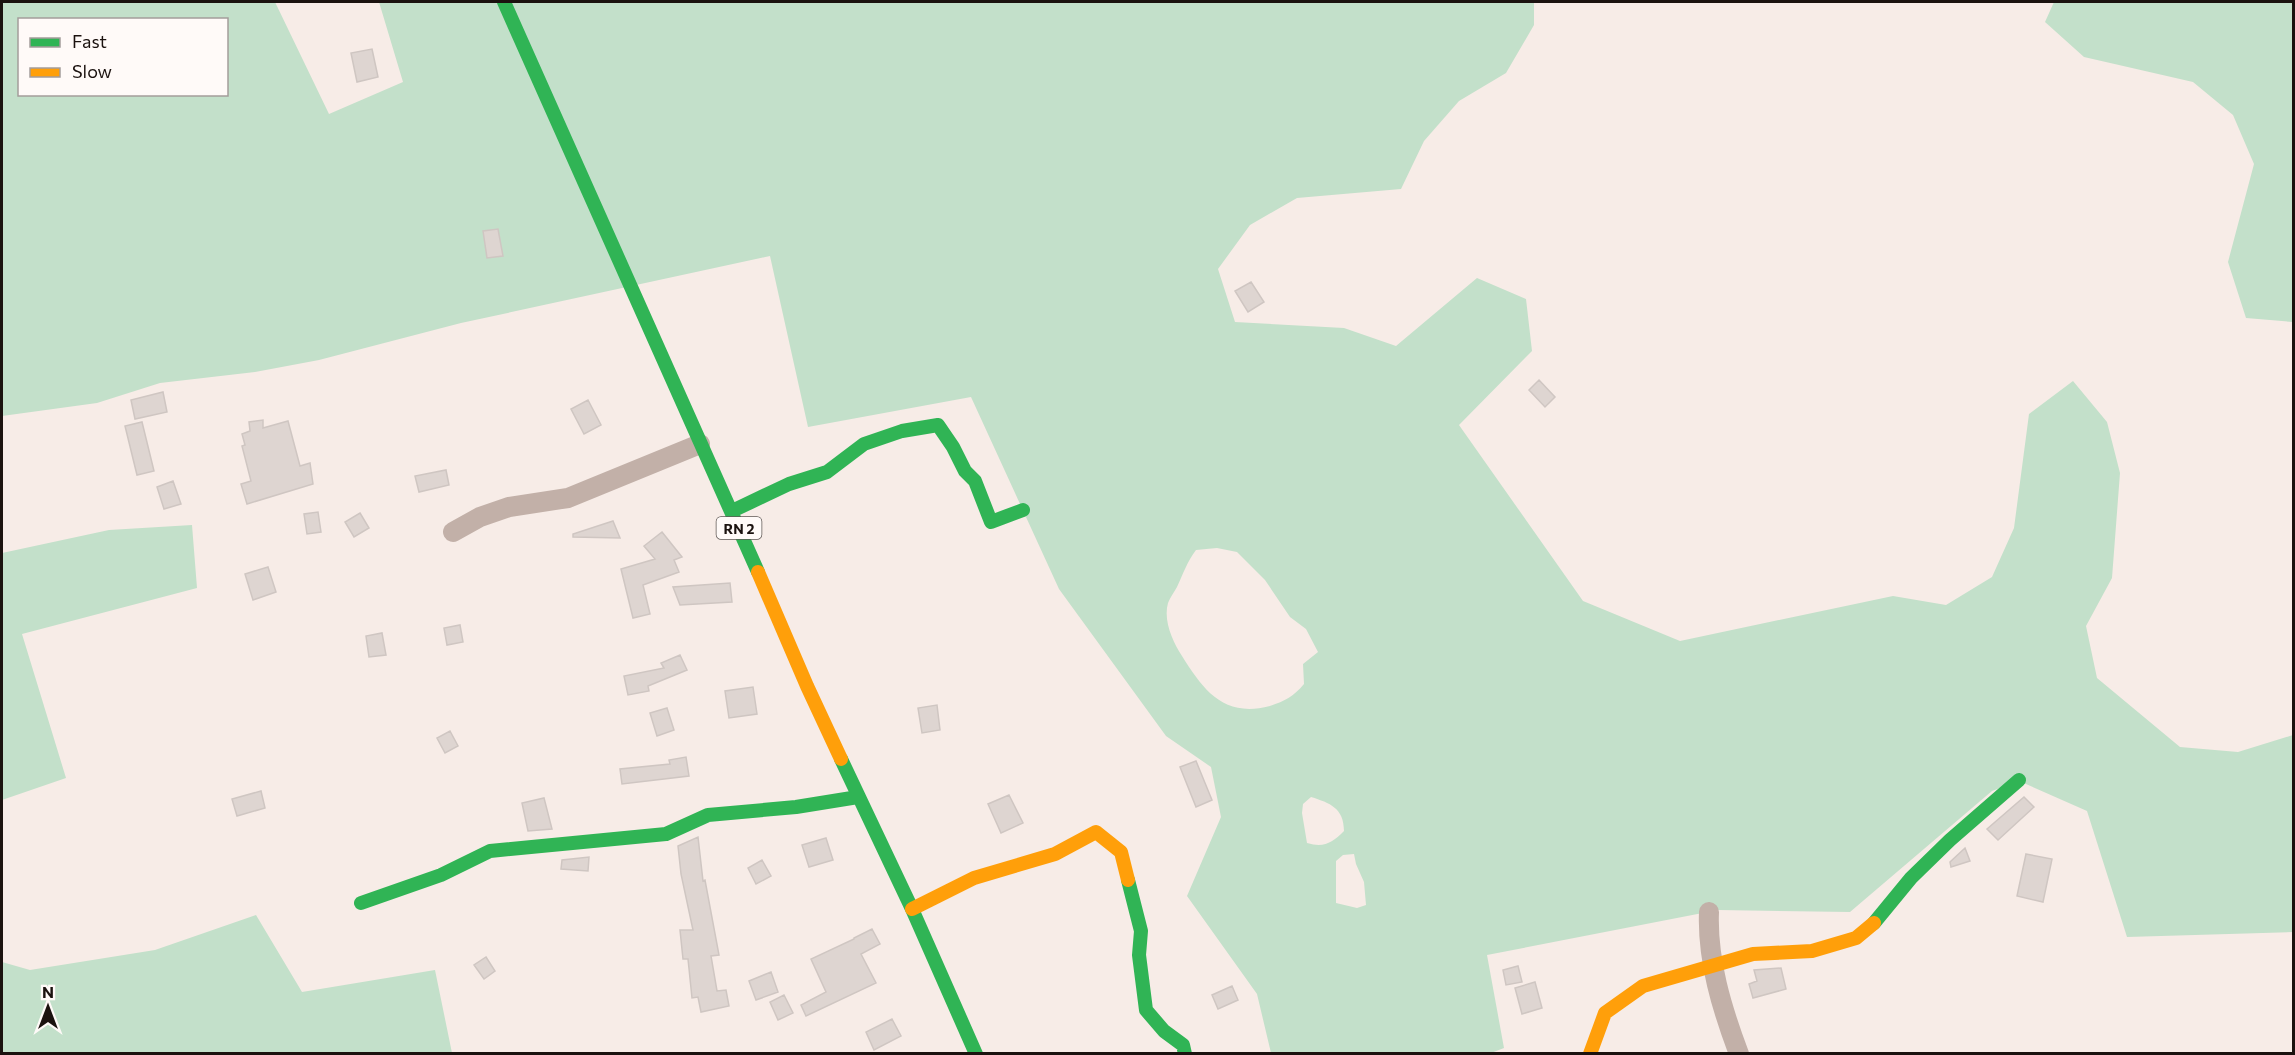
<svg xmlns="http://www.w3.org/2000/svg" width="2295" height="1055" font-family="Commissioner,sans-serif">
<rect width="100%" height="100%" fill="#f7ece7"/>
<path fill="#c3e0ca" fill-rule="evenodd" d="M 2,2 L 275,2 L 329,114 L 403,82 L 379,2 L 1534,2 L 1534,25 L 1506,73 L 1459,101 L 1424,141 L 1401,189 L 1297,198 L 1250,225 L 1218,269 L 1235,322 L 1344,328 L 1396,346 L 1477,278 L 1526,299 L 1532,351 L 1459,425 L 1583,601 L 1680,641 L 1893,596 L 1946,605 L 1992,577 L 2014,528 L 2029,414 L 2073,381 L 2107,422 L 2120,473 L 2112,578 L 2086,626 L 2097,678 L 2180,747 L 2238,752 L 2293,735 L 2293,932 L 2127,937 L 2087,811 L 2019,781 L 1992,791 L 1850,912 L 1718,910 L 1487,955 L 1504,1048 L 1491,1053 L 1271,1053 L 1257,994 L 1187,896 L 1221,817 L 1211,767 L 1166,736 L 1059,589 L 971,397 L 808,427 L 770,256 L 461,323 L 319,360 L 255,372 L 160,383 L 97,403 L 2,416 ZM 20,20 L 226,20 L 226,94 L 20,94 ZM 1217,548 L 1237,552 L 1265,580 L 1290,617 L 1306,629 L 1318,652 L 1303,664 L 1304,684 C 1294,696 1285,701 1270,706 C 1224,718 1204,691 1182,656 C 1173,642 1163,621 1168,603 C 1170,598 1174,592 1177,587 C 1183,574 1187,562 1196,550 ZM 1311,797 C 1330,803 1344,808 1344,831 C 1332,843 1324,848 1307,843 L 1302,813 L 1303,804 ZM 1354,854 L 1356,864 L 1364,882 L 1366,905 L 1357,908 L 1336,903 L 1336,861 L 1343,855 Z
M 2054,2 L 2293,2 L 2293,322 L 2246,318 L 2228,262 L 2254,164 L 2233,115 L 2193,82 L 2084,57 L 2045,22 Z
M 192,525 L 197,588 L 22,634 L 66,778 L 2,800 L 2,553 L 109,530 Z
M 256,915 L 302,992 L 435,970 L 452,1053 L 2,1053 L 2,962 L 30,970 L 155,950 Z"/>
<path fill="#ded5d1" stroke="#cfc6c2" stroke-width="1.5" d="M 372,49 L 378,77 L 357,82 L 351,53 Z
M 498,229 L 503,256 L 487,258 L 483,231 Z
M 1251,282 L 1264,302 L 1248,312 L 1235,291 Z
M 1539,380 L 1555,397 L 1545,407 L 1529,390 Z
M 163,392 L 167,412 L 135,419 L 131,400 Z
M 588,400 L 601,425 L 584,434 L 571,409 Z
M 263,420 L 263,428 L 288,421 L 300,466 L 310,463 L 313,484 L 247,504 L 241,484 L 251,481 L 242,446 L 245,445 L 242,434 L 250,431 L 249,422 Z
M 142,422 L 154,471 L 137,475 L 125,426 Z
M 446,470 L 449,485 L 419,492 L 415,476 Z
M 173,481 L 181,504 L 164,509 L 157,487 Z
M 318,512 L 321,532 L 307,534 L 304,514 Z
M 360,513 L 369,528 L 354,537 L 345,522 Z
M 613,521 L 620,538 L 573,537 L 573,534 Z
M 662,532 L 682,557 L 674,560 L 679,572 L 643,585 L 650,614 L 633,618 L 621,569 L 655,559 L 644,546 Z
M 268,567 L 276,592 L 253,600 L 245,574 Z
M 730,583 L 732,602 L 680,605 L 673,587 Z
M 460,625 L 463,642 L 447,645 L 444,628 Z
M 382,633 L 386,655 L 369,657 L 366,636 Z
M 680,655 L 687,670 L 648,686 L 649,691 L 628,695 L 624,676 L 664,668 L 661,663 Z
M 753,687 L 757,714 L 729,718 L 725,691 Z
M 937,705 L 940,730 L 922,733 L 918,708 Z
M 667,708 L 674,730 L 657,736 L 650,713 Z
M 450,731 L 458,746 L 445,753 L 437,738 Z
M 686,757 L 689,776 L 622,784 L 620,769 L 670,764 L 669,760 Z
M 1196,761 L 1212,800 L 1196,807 L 1180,767 Z
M 261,791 L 265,808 L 237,816 L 232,799 Z
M 1009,795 L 1023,823 L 1001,833 L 988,804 Z
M 2024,797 L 2034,807 L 1998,840 L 1987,829 Z
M 544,798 L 552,829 L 528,831 L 522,803 Z
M 698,837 L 703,881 L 705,880 L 719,955 L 711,956 L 717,991 L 726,990 L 729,1006 L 701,1012 L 698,997 L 692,998 L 688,959 L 683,959 L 680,930 L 693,930 L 681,874 L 678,846 Z
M 826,838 L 833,860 L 809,867 L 802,845 Z
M 1965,848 L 1970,861 L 1951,867 L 1950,862 Z
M 2026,854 L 2052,859 L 2043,902 L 2017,896 Z
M 589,857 L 588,871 L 561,869 L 562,860 Z
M 762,860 L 771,876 L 756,884 L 748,868 Z
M 872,929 L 880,944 L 861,954 L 876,983 L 806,1016 L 801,1005 L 826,992 L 811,959 L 854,939 L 854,938 Z
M 486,957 L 495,971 L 484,979 L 474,965 Z
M 1518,966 L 1522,982 L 1506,985 L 1503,970 Z
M 1781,968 L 1786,989 L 1753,998 L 1749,984 L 1757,981 L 1754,970 Z
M 771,972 L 778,992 L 756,1000 L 749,981 Z
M 1535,982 L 1542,1008 L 1522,1014 L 1515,988 Z
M 1232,986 L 1238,1000 L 1218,1009 L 1212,995 Z
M 784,995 L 793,1013 L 778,1020 L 770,1002 Z
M 892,1019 L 901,1036 L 874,1050 L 866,1032 Z"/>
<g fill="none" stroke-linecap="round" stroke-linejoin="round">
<path stroke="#c2b0a8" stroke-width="20" d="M 453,532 L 480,517 L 509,507 L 568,498 L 700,444
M 1709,912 C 1707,960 1722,1009 1739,1054"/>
<path stroke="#30b455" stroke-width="14" d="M 504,2 L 758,572
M 732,511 L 789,484 L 827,472 L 864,444 L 902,431 L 938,425 L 953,447 L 965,471 L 975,481 L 991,522 L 1023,510
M 841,759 L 912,909 L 976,1054
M 1128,880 L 1141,931 L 1139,955 L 1146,1010 L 1164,1031 L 1183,1045 L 1185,1054
M 361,903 L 441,875 L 490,851 L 666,834 L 708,815 L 796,807 L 858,797
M 1874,923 L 1911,878 L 1950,840 L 2019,780"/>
<path stroke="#ff9f0a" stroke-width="14" d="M 758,572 L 807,686 L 841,759
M 912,909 L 974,878 L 1055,854 L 1096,832 L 1121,852 L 1128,880
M 1590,1054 L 1605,1013 L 1643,986 L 1753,954 L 1812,951 L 1856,938 L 1874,923"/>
</g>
<g text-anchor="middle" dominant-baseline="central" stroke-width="4.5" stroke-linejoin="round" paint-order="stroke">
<rect fill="#fffaf8" stroke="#5f5855" stroke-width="1.5" x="716.5" y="517" width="45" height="22" rx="4.5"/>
<g font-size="14" font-weight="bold" fill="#1b120f">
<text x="739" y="528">RN 2</text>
</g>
</g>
<rect width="2295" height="1055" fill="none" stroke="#1b120f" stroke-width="6"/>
<rect x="18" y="18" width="210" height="78" fill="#fffaf8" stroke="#a49d9b" stroke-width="1.5"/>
<rect x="30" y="38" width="30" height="9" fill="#30b455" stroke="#a49d9b" stroke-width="1.5"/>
<text x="72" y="48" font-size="18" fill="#1b120f">Fast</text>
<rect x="30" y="68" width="30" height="9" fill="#ff9f0a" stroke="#a49d9b" stroke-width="1.5"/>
<text x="72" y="78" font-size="18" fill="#1b120f">Slow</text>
<g transform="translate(48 1007)" stroke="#fffaf8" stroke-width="4.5" paint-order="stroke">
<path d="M0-4.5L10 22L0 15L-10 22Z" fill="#1b120f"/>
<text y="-9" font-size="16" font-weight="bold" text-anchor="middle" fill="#1b120f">N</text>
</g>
</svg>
